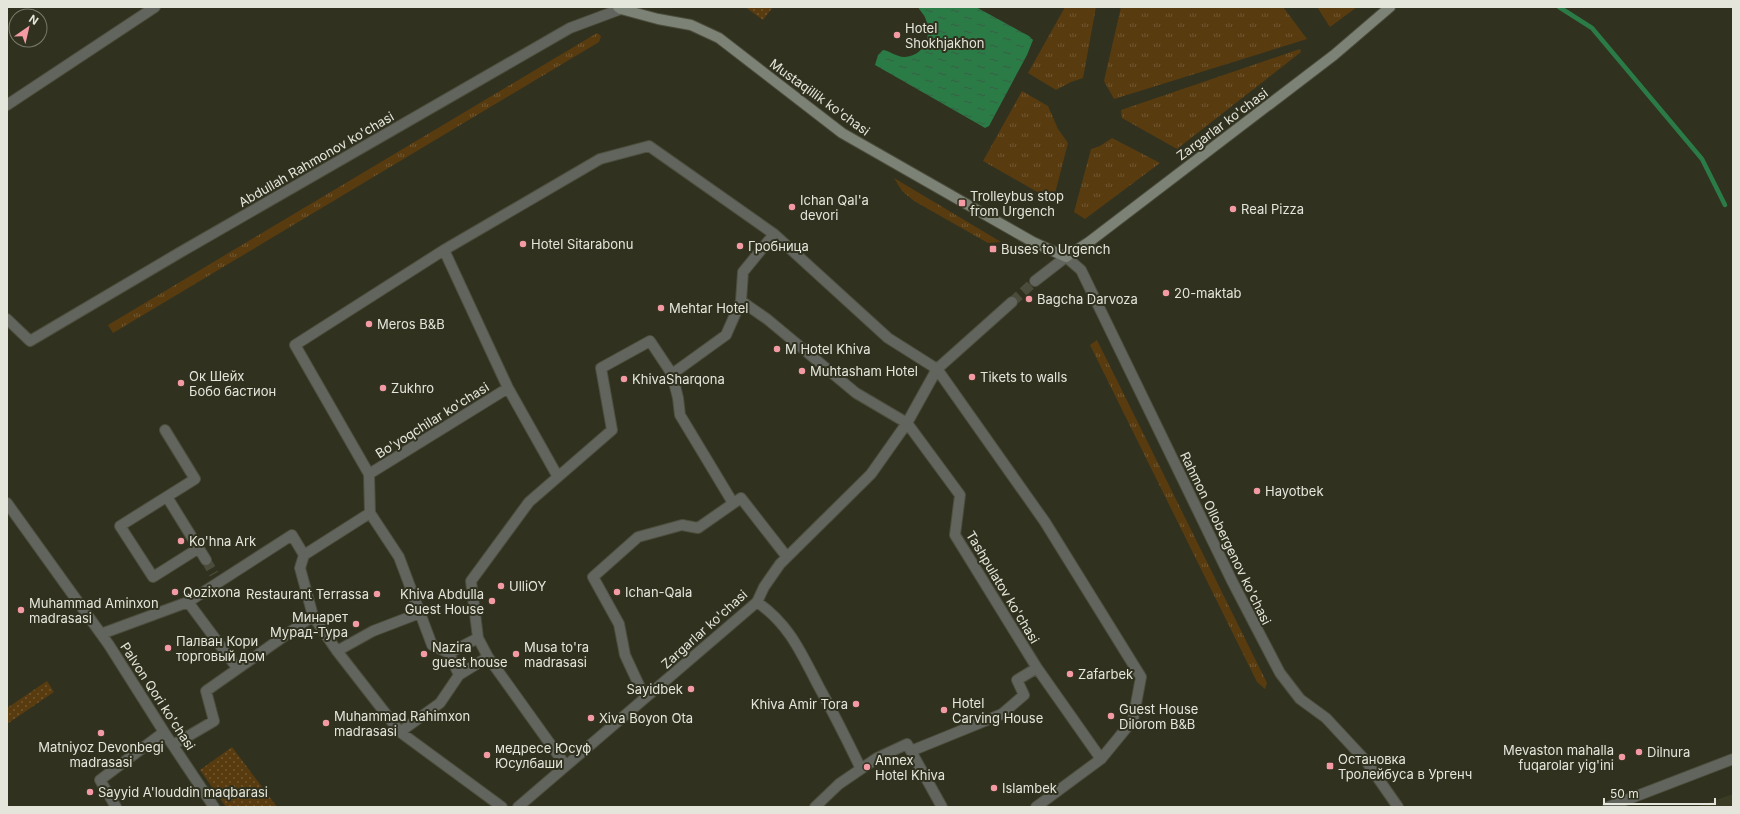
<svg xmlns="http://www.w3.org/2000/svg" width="1740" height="814" font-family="Inter,sans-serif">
<defs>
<pattern id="grass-tufts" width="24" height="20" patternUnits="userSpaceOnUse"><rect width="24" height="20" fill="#593b10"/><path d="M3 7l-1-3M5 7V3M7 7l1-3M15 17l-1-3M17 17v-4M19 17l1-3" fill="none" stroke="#715732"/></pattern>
<pattern id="park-dots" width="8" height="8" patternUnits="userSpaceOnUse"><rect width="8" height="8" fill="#593b10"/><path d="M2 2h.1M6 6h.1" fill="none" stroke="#715732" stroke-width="1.8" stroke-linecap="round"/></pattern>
<pattern id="water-ripples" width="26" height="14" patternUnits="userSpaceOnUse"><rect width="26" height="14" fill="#2b7b46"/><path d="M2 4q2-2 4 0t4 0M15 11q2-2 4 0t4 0" fill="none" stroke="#386044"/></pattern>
</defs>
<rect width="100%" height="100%" fill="#30311f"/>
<path fill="#3a3c23" d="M 1733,794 L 1733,807 L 1696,807 Z"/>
<path fill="url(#grass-tufts)" d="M 1065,7 L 1096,7 L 1083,78 L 1071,82 L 1056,90 L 1028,73 Z
M 1121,7 L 1283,7 L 1307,39 L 1114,99 L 1104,81 Z
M 1317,7 L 1357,7 L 1330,27 Z
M 597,33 L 601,36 L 599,42 L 113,333 L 108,325 Z
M 1300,49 L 1301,52 L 1177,149 L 1122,118 L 1121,110 Z
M 1022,91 L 1048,106 L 1058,129 L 1068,143 L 1053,201 L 983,161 Z
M 1112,138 L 1160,163 L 1085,219 L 1074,212 L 1091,149 L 1100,146 Z
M 894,178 L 1001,242 L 988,243 L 914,201 L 902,191 Z
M 1097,340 L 1267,683 L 1265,689 L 1257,682 L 1090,345 Z"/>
<path fill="url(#park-dots)" d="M 745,7 L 773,7 L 763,20 Z
M 47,681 L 54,692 L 7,724 L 7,708 Z
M 232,747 L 277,807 L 226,807 L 200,770 Z"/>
<path fill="url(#water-ripples)" d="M 918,7 L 976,7 L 1029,36 L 1033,40 L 1027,55 L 989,126 L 985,128 L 980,125 L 875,65 L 878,55 L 883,50 C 890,51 897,57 904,57 C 924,56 932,37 926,20 C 925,15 920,11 918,7 Z"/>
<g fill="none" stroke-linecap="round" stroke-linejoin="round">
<path stroke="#2b7b46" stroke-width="4.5" d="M 1559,7 L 1592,28 L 1702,159 L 1725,205"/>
<path stroke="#4b4c3b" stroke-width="10" stroke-dasharray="10 5" stroke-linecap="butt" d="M 1012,302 L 1035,281
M 206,560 L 214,574"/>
<defs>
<path id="pedestrian" d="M 444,250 L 508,388 L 558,477
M 1035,281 L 1066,257
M 741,301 L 767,319 L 856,393 L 907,423 L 960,495 L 955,535 L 1037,668 L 1101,759
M 672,374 L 726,335 L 741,301 L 743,272 L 774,234
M 165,430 L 195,479 L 120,526 L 153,577 L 199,548
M 369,474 L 508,388
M 167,497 L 206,560
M 7,503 L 109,645 L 164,732 L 214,807
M 304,555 L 300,568 L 313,616 L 337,651 L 400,732 L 502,807
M 304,555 L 370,513
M 188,602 L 237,668
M 757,602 C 790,625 801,653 819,687 C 834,714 848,742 861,769
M 101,634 L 188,602 L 292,535 L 304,555
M 478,638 L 471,581 L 529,502 L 612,430 L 601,368 L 650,341 L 672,374 L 678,398 L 680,415 L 733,503
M 337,651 L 373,631 L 420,613
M 449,653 L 432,645 L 399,557 L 370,513 L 369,474 L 295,345 L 444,250 L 600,159 L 649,146 L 774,234 L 888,338 L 937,369 L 1045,522 L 1141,677 L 1133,720 L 1101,759 L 1036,807
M 488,657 L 566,766
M 645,698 L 625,655 L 619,624 L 593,577 L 638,537 L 682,525 L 698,528 L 741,498 L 787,557
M 400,732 L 440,703 L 459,675 L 488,657 L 478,638 L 449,653 L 459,675
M 173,745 L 214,721 L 206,691 L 313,616
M 911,751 L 1002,714 L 1024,695 L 1017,680 L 1037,668
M 116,807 L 100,780 L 164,732
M 518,807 L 757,602 L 764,587 L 780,564 L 871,474 L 907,423 L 937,369 L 1012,302
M 815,807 L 839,784 L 877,758 L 907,744 L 942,807"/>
<path id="minor" d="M 7,105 L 155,7
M 1066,257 L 1081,270 L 1232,581 L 1280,673 L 1300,699 L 1326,718 L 1366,761 L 1398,807
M 7,319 L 30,341 L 179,253 L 570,28 L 621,9
M 1608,807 L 1733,759"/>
<path id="secondary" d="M 618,7 L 621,9 L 658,19 L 691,25 L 719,38 L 842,133 L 1033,242 L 1066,257 L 1089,242 L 1334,55 L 1390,7"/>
</defs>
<use href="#pedestrian" stroke="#4d4e3d" stroke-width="12"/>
<use href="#minor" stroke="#4d4e3d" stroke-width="12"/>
<use href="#secondary" stroke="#4d4e3d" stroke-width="12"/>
<use href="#pedestrian" stroke="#61655d" stroke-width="10"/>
<use href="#minor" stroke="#61655d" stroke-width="10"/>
<use href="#secondary" stroke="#7c8376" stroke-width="10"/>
</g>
<g fill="#f49aa5" stroke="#30311f" stroke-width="1.5">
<circle cx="897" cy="35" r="4"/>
<rect x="958" y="199" width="8" height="8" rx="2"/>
<circle cx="792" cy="207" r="4"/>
<circle cx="1233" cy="209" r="4"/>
<circle cx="523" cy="244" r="4"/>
<circle cx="740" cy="246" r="4"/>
<rect x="989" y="245" width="8" height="8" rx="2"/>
<circle cx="1166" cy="293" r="4"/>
<circle cx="1029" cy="299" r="4"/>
<circle cx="661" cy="308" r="4"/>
<circle cx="369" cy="324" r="4"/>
<circle cx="777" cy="349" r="4"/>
<circle cx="802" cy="371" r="4"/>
<circle cx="972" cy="377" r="4"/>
<circle cx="624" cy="379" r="4"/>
<circle cx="181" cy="383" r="4"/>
<circle cx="383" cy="388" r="4"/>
<circle cx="1257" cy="491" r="4"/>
<circle cx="181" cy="541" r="4"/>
<circle cx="501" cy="586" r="4"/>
<circle cx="175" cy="592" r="4"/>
<circle cx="617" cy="592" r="4"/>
<circle cx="377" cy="594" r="4"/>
<circle cx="492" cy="601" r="4"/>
<circle cx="21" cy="610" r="4"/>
<circle cx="356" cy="624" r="4"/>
<circle cx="168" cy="648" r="4"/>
<circle cx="424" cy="654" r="4"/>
<circle cx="516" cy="654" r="4"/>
<circle cx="1070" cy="674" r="4"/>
<circle cx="691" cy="689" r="4"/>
<circle cx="856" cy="704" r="4"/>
<circle cx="944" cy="710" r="4"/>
<circle cx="1111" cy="716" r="4"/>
<circle cx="591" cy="718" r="4"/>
<circle cx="326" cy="723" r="4"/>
<circle cx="101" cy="733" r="4"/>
<circle cx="1639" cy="752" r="4"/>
<circle cx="487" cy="755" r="4"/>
<circle cx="1622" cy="757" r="4"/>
<rect x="1326" y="762" width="8" height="8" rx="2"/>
<circle cx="867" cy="767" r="4"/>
<circle cx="994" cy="788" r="4"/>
<circle cx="90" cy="792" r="4"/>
</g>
<g text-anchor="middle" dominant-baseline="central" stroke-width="4" stroke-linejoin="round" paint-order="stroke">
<g font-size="13" fill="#e5e6db" stroke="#30311f" text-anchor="start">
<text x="905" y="28">Hotel<tspan x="905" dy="15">Shokhjakhon</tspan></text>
<text x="970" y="196">Trolleybus stop<tspan x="970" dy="15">from Urgench</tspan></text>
<text x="800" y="200">Ichan Qal'a<tspan x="800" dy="15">devori</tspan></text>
<text x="1241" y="209">Real Pizza</text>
<text x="531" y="244">Hotel Sitarabonu</text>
<text x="748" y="246">Гробница</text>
<text x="1001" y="249">Buses to Urgench</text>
<text x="1174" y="293">20-maktab</text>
<text x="1037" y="299">Bagcha Darvoza</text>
<text x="669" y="308">Mehtar Hotel</text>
<text x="377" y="324">Meros B&amp;B</text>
<text x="785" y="349">M Hotel Khiva</text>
<text x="810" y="371">Muhtasham Hotel</text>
<text x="189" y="376">Ок Шейх<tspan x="189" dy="15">Бобо бастион</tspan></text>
<text x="980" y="377">Tikets to walls</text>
<text x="632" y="379">KhivaSharqona</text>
<text x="391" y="388">Zukhro</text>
<text x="1265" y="491">Hayotbek</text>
<text x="189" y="541">Ko'hna Ark</text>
<text x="509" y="586">UlliOY</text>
<text x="183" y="592">Qozixona</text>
<text x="625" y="592">Ichan-Qala</text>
<text x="369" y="594" text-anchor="end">Restaurant Terrassa</text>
<text x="484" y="594" text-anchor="end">Khiva Abdulla<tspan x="484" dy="15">Guest House</tspan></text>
<text x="29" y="603">Muhammad Aminxon<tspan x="29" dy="15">madrasasi</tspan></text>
<text x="348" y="617" text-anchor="end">Минарет<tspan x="348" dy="15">Мурад-Тура</tspan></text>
<text x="176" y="641">Палван Кори<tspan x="176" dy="15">торговый дом</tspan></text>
<text x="432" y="647">Nazira<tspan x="432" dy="15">guest house</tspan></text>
<text x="524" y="647">Musa to'ra<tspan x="524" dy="15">madrasasi</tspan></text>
<text x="1078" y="674">Zafarbek</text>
<text x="683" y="689" text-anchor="end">Sayidbek</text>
<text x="952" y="703">Hotel<tspan x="952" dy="15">Carving House</tspan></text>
<text x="848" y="704" text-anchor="end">Khiva Amir Tora</text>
<text x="1119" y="709">Guest House<tspan x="1119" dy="15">Dilorom B&amp;B</tspan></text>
<text x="334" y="716">Muhammad Rahimxon<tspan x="334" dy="15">madrasasi</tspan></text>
<text x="599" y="718">Xiva Boyon Ota</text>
<text x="101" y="747" text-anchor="middle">Matniyoz Devonbegi<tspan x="101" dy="15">madrasasi</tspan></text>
<text x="495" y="748">медресе Юсуф<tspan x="495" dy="15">Юсулбаши</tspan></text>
<text x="1614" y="750" text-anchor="end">Mevaston mahalla<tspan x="1614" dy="15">fuqarolar yig'ini</tspan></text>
<text x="1647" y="752">Dilnura</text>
<text x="1338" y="759">Остановка<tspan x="1338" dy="15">Тролейбуса в Ургенч</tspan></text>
<text x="875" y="760">Annex<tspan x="875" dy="15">Hotel Khiva</tspan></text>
<text x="1002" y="788">Islambek</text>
<text x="98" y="792">Sayyid A'louddin maqbarasi</text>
</g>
<g font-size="13" fill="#e5e6db" stroke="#30311f">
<text transform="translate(820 97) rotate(36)">Mustaqillik ko'chasi</text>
<text transform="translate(1222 124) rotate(-37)">Zargarlar ko'chasi</text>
<text transform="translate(316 159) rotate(-30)">Abdullah Rahmonov ko'chasi</text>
<text transform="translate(432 420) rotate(-32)">Bo'yoqchilar ko'chasi</text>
<text transform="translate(1226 538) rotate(64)">Rahmon Ollobergenov ko'chasi</text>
<text transform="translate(1003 587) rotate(59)">Tashpulatov ko'chasi</text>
<text transform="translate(704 629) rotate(-42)">Zargarlar ko'chasi</text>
<text transform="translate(158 696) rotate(57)">Palvon Qori ko'chasi</text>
</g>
</g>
<rect width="1740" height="814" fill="none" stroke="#e5e6db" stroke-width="16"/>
<g transform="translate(28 28) rotate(34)"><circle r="19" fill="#30311f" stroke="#78796a"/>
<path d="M0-3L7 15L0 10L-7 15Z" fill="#f49aa5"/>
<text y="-6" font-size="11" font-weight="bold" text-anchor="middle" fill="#e5e6db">N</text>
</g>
<path d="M1604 798v6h111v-6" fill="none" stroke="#e5e6db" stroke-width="2"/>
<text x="1610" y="798" font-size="12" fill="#e5e6db" stroke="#30311f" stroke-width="3" paint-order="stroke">50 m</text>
</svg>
